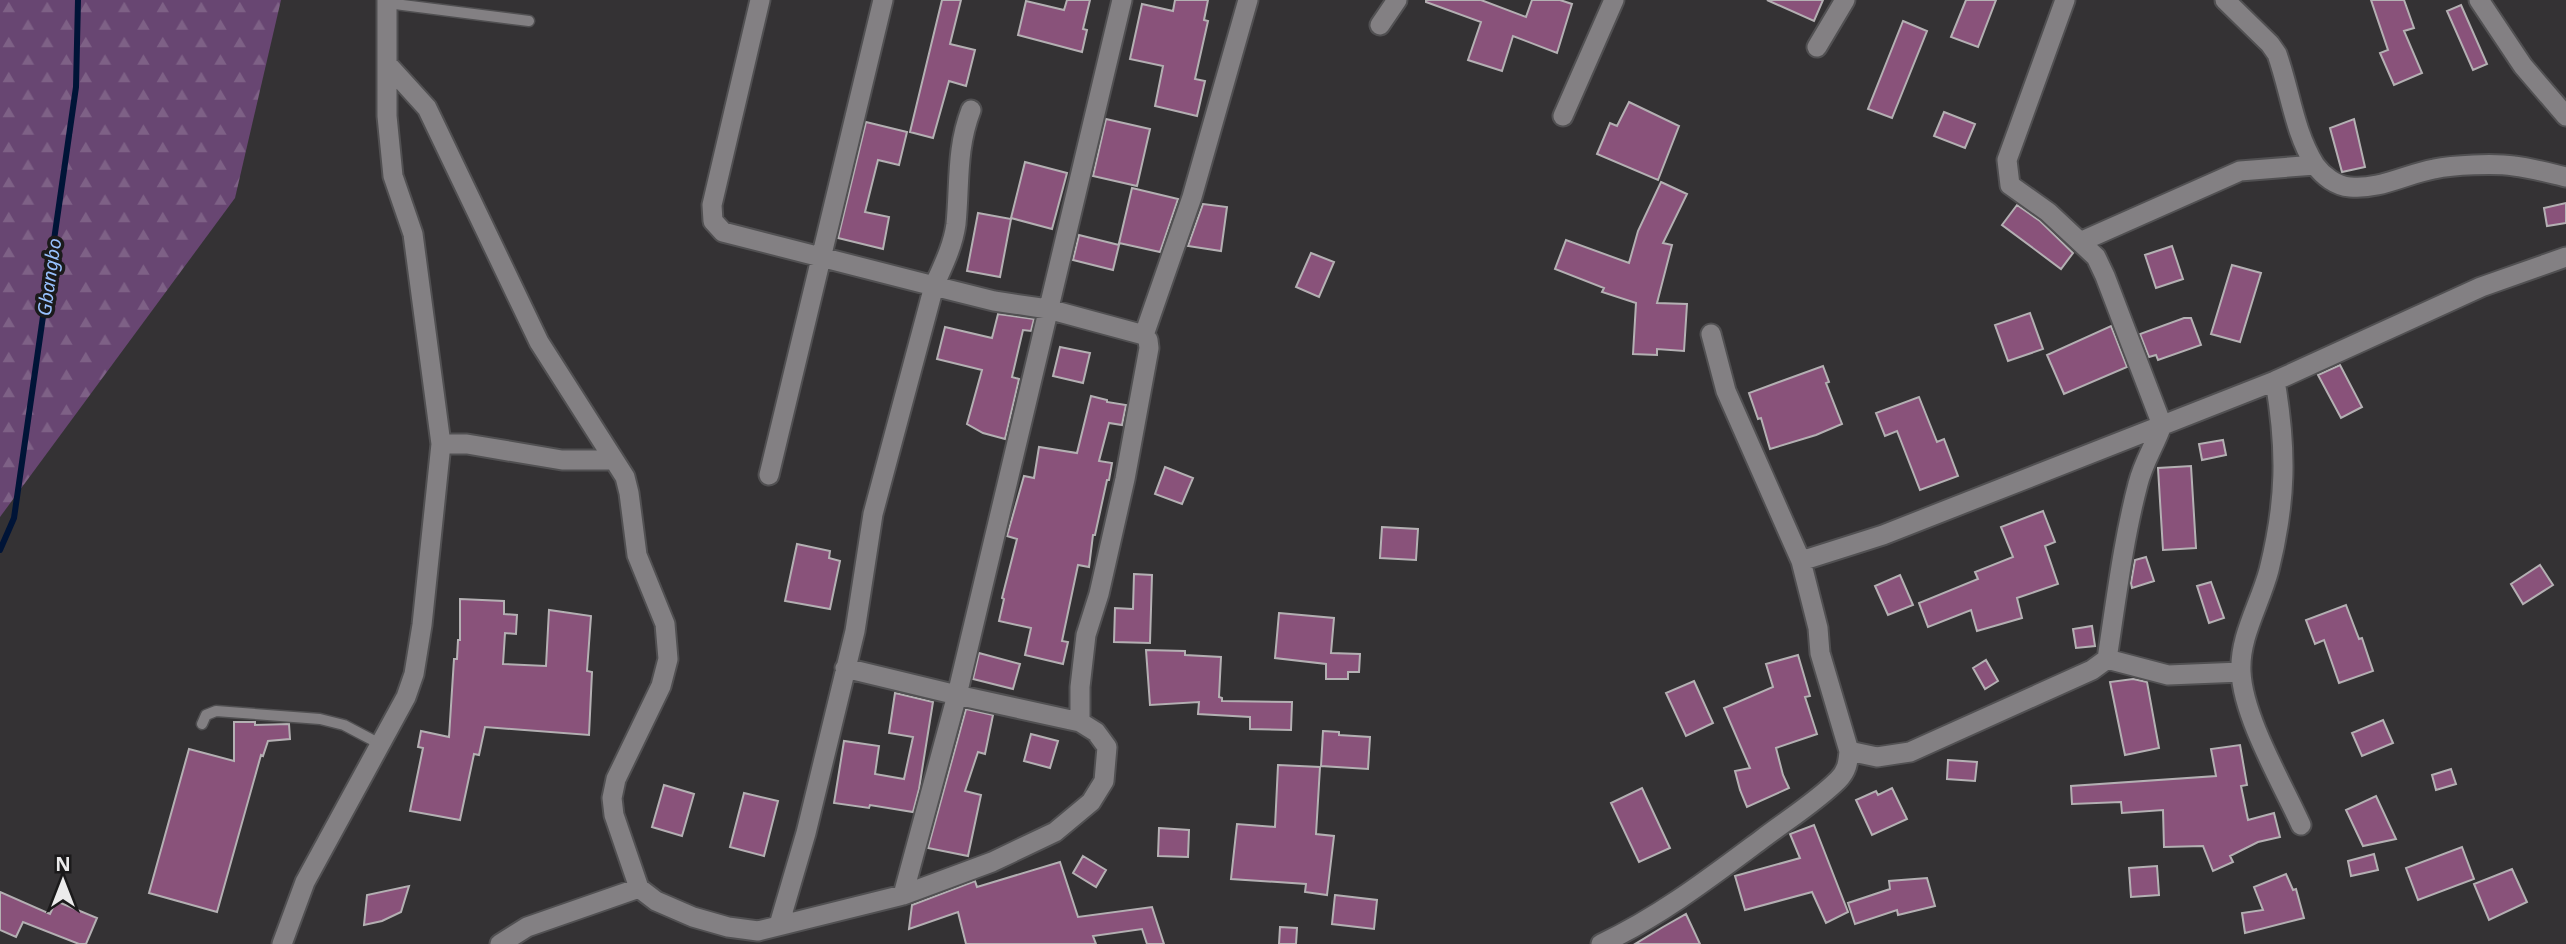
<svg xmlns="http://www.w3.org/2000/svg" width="2566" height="944" font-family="'Noto Sans',sans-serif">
<defs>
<pattern id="forest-firs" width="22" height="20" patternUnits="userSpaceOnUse" patternTransform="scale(1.75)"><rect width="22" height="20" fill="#684672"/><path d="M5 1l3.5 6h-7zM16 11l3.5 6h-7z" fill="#7e6186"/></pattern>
</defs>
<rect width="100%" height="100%" fill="#343234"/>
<path fill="url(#forest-firs)" d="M 0,0 L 281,0 L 235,198 L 0,517 Z"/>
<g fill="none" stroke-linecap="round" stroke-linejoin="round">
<path stroke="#001437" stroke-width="6" d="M 0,550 L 14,518 L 76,87 L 78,0"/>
</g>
<path fill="#89527a" stroke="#b4b0b3" stroke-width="2" d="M 942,0 L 961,0 L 950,44 L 975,50 L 966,86 L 949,81 L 933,138 L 910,132 Z
M 1067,0 L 1090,0 L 1083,29 L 1087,30 L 1082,52 L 1018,35 L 1026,1 L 1064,10 Z
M 1175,0 L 1208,0 L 1204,20 L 1208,21 L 1195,79 L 1205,81 L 1197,116 L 1155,106 L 1163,66 L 1130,59 L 1142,4 L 1173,11 Z
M 1426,0 L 1481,0 L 1526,17 L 1532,0 L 1560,0 L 1572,4 L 1557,53 L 1513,36 L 1502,71 L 1468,60 L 1481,22 L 1426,2 Z
M 1767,0 L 1823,0 L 1814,21 Z
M 1966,0 L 1996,0 L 1978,47 L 1951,37 Z
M 2371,0 L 2404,0 L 2414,28 L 2404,31 L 2422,73 L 2394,85 L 2380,53 L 2388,50 Z
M 2461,5 L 2487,64 L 2473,70 L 2447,11 Z
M 1903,21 L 1927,31 L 1892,118 L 1868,109 Z
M 1629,102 L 1679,126 L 1658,180 L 1597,154 L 1610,123 L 1617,126 Z
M 1944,112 L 1975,124 L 1965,148 L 1934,136 Z
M 1106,119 L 1150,129 L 1137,186 L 1093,176 Z
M 2354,119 L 2365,167 L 2342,172 L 2330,128 Z
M 866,122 L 907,132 L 899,165 L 878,160 L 865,212 L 889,217 L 883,249 L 838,238 Z
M 1025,162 L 1067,173 L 1052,229 L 1011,218 Z
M 1661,182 L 1687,194 L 1663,243 L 1672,245 L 1657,303 L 1687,304 L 1684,351 L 1657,349 L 1657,355 L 1633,354 L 1636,303 L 1602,292 L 1604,288 L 1555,269 L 1566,240 L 1629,263 L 1638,231 Z
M 1132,188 L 1178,199 L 1160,252 L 1119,243 Z
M 2566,203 L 2566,223 L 2547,226 L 2544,208 Z
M 1203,204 L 1227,207 L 1221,251 L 1188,246 Z
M 2017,205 L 2040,221 L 2073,253 L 2061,269 L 2002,225 Z
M 978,213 L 1011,219 L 1000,277 L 967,271 Z
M 1079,235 L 1119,245 L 1113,270 L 1073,260 Z
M 2172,246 L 2183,279 L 2156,288 L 2145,255 Z
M 1311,253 L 1334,262 L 1319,297 L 1296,287 Z
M 2232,265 L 2261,273 L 2240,342 L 2211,334 Z
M 2030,313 L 2043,349 L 2008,361 L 1995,325 Z
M 998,314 L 1034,319 L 1031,331 L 1023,330 L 1012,377 L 1019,379 L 1005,439 L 983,433 L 967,424 L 982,370 L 937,359 L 945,327 L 992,338 Z
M 2184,318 L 2191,318 L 2201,345 L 2158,360 L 2156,355 L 2149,357 L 2140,334 Z
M 2111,326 L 2127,367 L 2064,394 L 2047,355 Z
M 1060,347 L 1090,353 L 1083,383 L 1053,376 Z
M 2340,365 L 2362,407 L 2341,418 L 2318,375 Z
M 1823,366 L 1829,382 L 1826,383 L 1842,424 L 1816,435 L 1770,449 L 1761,418 L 1758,419 L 1749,393 Z
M 1091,396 L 1107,400 L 1107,402 L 1126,405 L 1122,425 L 1109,423 L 1099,461 L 1112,463 L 1109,480 L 1107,480 L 1095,535 L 1093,535 L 1089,567 L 1078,565 L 1062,641 L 1068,642 L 1063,664 L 1025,655 L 1031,628 L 999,621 L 1004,599 L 1002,598 L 1017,539 L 1007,536 L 1024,476 L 1034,478 L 1039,447 L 1077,453 Z
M 1919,397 L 1937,442 L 1944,439 L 1958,476 L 1920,490 L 1897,431 L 1885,436 L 1876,413 Z
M 2223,440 L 2226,455 L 2202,460 L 2199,444 Z
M 2191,466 L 2196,548 L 2163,550 L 2158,468 Z
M 1165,467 L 1193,478 L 1182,504 L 1155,494 Z
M 2043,511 L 2055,542 L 2045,546 L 2058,584 L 2017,598 L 2022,618 L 1977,631 L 1971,610 L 1928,627 L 1919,603 L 1978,579 L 1975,572 L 2013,557 L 2001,527 Z
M 1382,527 L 1418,529 L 1416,560 L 1380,558 Z
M 797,544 L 830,551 L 829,558 L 840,561 L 830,609 L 785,601 Z
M 2146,557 L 2154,581 L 2132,588 L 2131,583 L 2135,560 Z
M 2540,565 L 2553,585 L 2523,604 L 2511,584 Z
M 1134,574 L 1152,575 L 1150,643 L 1114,642 L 1115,608 L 1133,609 Z
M 1900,575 L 1913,605 L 1888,615 L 1875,586 Z
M 2211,582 L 2224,618 L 2209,623 L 2197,586 Z
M 460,599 L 504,601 L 504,614 L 517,615 L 516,634 L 505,633 L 503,664 L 546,666 L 549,610 L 591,616 L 587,671 L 592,672 L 589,735 L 485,727 L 479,755 L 474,754 L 460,820 L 410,811 L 423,748 L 418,747 L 421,731 L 449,737 L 454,659 L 457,659 L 458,640 L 460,640 Z
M 2346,605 L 2359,639 L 2362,638 L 2373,671 L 2339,683 L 2324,640 L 2315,644 L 2306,620 Z
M 1279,613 L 1334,618 L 1331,653 L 1360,654 L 1359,672 L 1348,672 L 1348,679 L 1326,679 L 1326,664 L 1275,658 Z
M 2092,626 L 2095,646 L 2076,648 L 2073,629 Z
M 1146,650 L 1185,651 L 1185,655 L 1221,657 L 1219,697 L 1222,698 L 1222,701 L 1292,702 L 1291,730 L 1250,729 L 1250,717 L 1198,714 L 1199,702 L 1150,705 Z
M 979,653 L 1020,664 L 1013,689 L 973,679 Z
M 1798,655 L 1810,696 L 1805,697 L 1817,734 L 1776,748 L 1783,775 L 1789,788 L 1747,807 L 1740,790 L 1735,771 L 1750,768 L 1724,708 L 1773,687 L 1766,664 Z
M 1986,660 L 1998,681 L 1985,689 L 1973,668 Z
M 2133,679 L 2147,682 L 2159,748 L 2125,755 L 2110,682 Z
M 1694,681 L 1713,723 L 1686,736 L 1666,693 Z
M 895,693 L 933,702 L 919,789 L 913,812 L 870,805 L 869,808 L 834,803 L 844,741 L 879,746 L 875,774 L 904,779 L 913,737 L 889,733 Z
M 966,709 L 993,715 L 985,754 L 978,752 L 965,791 L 981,795 L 968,856 L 928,848 Z
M 2383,720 L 2393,743 L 2362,756 L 2352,733 Z
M 234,722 L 255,722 L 255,725 L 289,724 L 290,739 L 268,741 L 263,756 L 261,755 L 217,912 L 149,893 L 189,749 L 234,761 Z
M 1323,731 L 1339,732 L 1339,735 L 1370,737 L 1368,769 L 1321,766 Z
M 1031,734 L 1058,741 L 1050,768 L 1024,761 Z
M 2240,745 L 2247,785 L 2241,786 L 2248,820 L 2274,813 L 2280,837 L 2258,842 L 2230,856 L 2233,862 L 2213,871 L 2203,846 L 2164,847 L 2163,810 L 2122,813 L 2121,802 L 2072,804 L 2071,786 L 2216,776 L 2211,749 Z
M 1948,760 L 1977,762 L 1975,781 L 1947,779 Z
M 1278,765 L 1320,767 L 1316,834 L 1334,836 L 1327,895 L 1305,892 L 1306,884 L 1231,879 L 1237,824 L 1275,827 Z
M 2451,769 L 2456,784 L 2436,790 L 2432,775 Z
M 664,785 L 694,794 L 682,836 L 652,827 Z
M 1642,788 L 1670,848 L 1639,862 L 1611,803 Z
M 1892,788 L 1907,819 L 1872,835 L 1856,800 L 1876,791 L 1878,795 Z
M 744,793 L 778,801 L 764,856 L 730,847 Z
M 2376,796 L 2396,839 L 2363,846 L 2346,810 Z
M 1814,825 L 1848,912 L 1826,923 L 1812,892 L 1745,910 L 1735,876 L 1800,858 L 1790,834 Z
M 1159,828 L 1189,830 L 1188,857 L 1158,856 Z
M 2462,847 L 2474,879 L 2418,900 L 2406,868 Z
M 2374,854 L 2378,870 L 2351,876 L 2348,861 Z
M 1083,856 L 1106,870 L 1096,887 L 1073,873 Z
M 1060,862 L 1078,917 L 1152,907 L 1164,944 L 1147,944 L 1142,929 L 1093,936 L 1096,944 L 966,944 L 958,912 L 909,929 L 912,905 L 975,881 L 977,887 Z
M 2157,866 L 2159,895 L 2131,897 L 2129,868 Z
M 2512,869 L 2527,902 L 2489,920 L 2474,884 Z
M 2286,874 L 2293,890 L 2296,889 L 2304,918 L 2245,933 L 2242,913 L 2263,910 L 2254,887 Z
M 1927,878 L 1935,906 L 1898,915 L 1897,910 L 1855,924 L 1848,903 L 1890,889 L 1889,881 Z
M 409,886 L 401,912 L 382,921 L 364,925 L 367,895 Z
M 0,892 L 50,914 L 56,901 L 97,918 L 86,944 L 79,944 L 23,922 L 16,937 L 0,930 Z
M 1335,895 L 1377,900 L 1374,929 L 1332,924 Z
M 1686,914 L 1700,944 L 1635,944 L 1663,927 Z
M 1280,927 L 1297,928 L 1296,944 L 1279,944 Z"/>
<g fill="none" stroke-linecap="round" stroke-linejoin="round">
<defs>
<path id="service" d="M 387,3 L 529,21
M 202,724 L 206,715 L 216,711 L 320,719 L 344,725 L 382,745"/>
<path id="minor" d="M 760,0 L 712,205 L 713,221 L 723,232 L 934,286 C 943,266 953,246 956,224 C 960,183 956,149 971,110
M 2225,0 L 2270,44 L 2277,54 C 2290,90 2294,132 2315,165 C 2323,176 2336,186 2350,187 C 2379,190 2406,174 2434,169 C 2453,165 2494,163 2514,166 C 2531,168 2549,173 2566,177
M 2479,0 L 2523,66 L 2566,116
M 1380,25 L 1397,0
M 1817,47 L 1845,0
M 388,65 L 427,108 L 539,342 L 625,477 L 629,493 L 637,555 L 665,624 L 668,659 L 661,686 L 616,779 L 612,798 L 614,815 L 639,888 L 656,901 L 693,917 L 728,927 L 758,931 L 903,895 L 992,862 L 1055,832 L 1091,802 L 1104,781 L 1107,747 L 1096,732 L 1080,722 L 957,695 L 845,668
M 1563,116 L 1614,0
M 2080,242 L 2240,171 L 2315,165
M 1711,334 L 1726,391 L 1801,561
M 1144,335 L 1192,197 L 1248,0
M 2275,381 C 2287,450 2286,502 2269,570 C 2260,604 2239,637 2241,672 C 2243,717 2282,783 2301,825
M 441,444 L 467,444 L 562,460 L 614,460
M 769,475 L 883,0
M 2107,659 L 2168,675 L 2241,672
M 1849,751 L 1877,757 L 1910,752 L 2092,670 L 2107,659 C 2116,601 2123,541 2138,484 C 2143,463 2155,445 2162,425 L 2105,276 L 2096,257 L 2048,212 L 2010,185 L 2007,160 L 2065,0
M 903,895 L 957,695 L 1122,0
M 779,925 L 806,833 L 855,631 L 873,514 L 934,286 L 994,301 L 1048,309 L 1144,335 L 1148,340 L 1149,348 L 1125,479 L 1099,594 L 1086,635 L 1080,687 L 1080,722
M 282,944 L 305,882 L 406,697 L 414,674 L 422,625 L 441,444 L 413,234 L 393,176 L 387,116 L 387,0
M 500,944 L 527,927 L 639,888
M 1601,944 C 1659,917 1711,877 1762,839 C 1787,820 1816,802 1838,780 C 1847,771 1848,763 1849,751 L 1820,653 L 1818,628 L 1801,561 L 1883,535 L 2275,381 L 2481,287 L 2566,257"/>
</defs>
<use href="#service" stroke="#515052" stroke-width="13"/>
<use href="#minor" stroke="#515052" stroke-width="23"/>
<use href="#service" stroke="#838083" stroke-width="10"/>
<use href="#minor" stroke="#838083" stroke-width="19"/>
</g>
<g text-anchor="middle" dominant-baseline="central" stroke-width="7" stroke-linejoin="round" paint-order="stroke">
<g font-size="19" font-style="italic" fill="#98c1fe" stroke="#1b1a1b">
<text transform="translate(49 277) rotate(-82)">Gbangbo</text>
</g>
</g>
<g transform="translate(63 881)" stroke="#1b1a1b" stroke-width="5" paint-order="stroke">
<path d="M0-5L12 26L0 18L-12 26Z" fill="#ecebec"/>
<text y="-10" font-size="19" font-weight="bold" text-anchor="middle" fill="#ecebec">N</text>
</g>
</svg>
